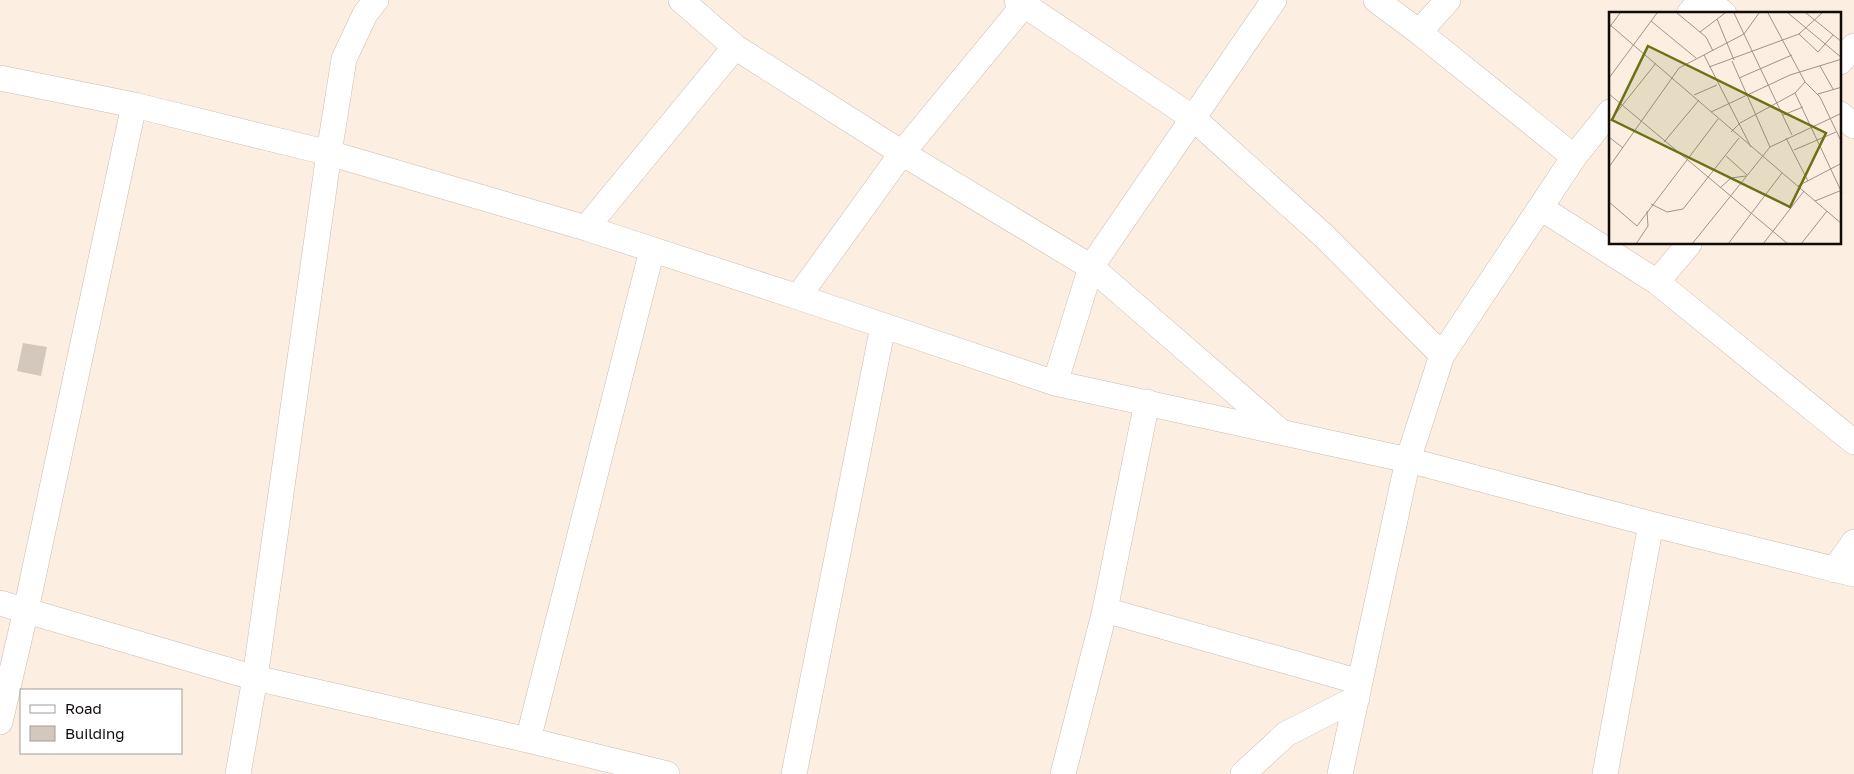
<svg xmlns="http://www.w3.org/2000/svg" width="1854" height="774" font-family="'Golos Text',sans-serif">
<rect width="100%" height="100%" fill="#fcefe2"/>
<path fill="#d4c8bc" d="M 23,343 L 47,347 L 41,376 L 17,371 Z"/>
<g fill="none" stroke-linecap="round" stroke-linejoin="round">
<defs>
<path id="street" d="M 681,0 L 735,47 L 902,153 L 1091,267 L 1280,431
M 1017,0 L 1193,118 L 1324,236 L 1442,355
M 1376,0 L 1419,32 L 1574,157
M 1708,0 L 1724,14
M 1689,14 L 1700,0
M 1419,32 L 1448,0
M 1840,62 L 1854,46
M 0,78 L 134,105 L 329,153 L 586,228 L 798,297 L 1055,383 L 1408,460 L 1651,524 L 1854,574
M 1840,114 L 1854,126
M 1541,208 L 1657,282 L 1854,442
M 586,228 L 735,47
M 1657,282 L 1689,244
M 798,297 L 902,153 L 1028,0
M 1055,383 L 1091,267 L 1274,0
M 1834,570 L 1854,542
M 0,603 L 255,678 L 528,740 L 667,774
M 1105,610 L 1360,682
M 0,722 L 26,610 L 134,105
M 528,740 L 652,250
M 238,774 L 255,678 L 329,153 L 344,59 L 365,14 L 376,0
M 794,774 L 883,326
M 1063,774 L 1105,610 L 1147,402
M 1243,774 L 1286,734 L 1357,698
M 1340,774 L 1408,460 L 1442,355 L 1574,157 L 1610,112
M 1605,774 L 1651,524"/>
</defs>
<use href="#street" stroke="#c9bcb0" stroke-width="26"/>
<use href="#street" stroke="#fff" stroke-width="25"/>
</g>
<g transform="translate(1609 12)">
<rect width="232" height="232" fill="#fcefe2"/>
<path fill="none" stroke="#9e948b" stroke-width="1" d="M 68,1 L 97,25 L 104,39M 125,1 L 183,123M 159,1 L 196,70 L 211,85 L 233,131M 179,1 L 233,46M 197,1 L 233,30M 108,7 L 125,48M 42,9 L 87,46M 0,12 L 206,189M 0,16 L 11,1M 91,20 L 116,1M 190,22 L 209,40 L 224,23M 95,43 L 142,135M 123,49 L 161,135M 211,54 L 224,77M 100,55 L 190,22 L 213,1M 0,66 L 48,1M 130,66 L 183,43M 186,81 L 233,181M 0,82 L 179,232M 209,82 L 233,75M 85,83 L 108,73M 102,100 L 181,63 L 233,47M 174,103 L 194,95M 0,110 L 47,51M 122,120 L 131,111 L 186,81 L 196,70M 0,125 L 14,136M 177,126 L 199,169M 55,130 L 90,88M 185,138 L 227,120M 117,144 L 138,163M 0,155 L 70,56 L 135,22 L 150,1M 189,174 L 233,151M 111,176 L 122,166 L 137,164M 233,178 L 206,189 L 233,212M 0,190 L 28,214 L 109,107M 42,192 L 58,200 L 74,197 L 130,126M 27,232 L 39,214 L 38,199M 83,232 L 161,135 L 233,101M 119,232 L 173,161M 154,232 L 195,179M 192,232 L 218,199"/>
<path fill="#6e7015" fill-opacity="0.15" stroke="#6e7015" stroke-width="2.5" d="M 39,34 L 217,121 L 181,195 L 3,108 Z"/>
<rect width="232" height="232" fill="none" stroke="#100b08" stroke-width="2.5"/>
</g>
<rect x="20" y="689" width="162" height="65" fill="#ffffff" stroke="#9f9d9c"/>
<rect x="30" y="705" width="25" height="8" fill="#ffffff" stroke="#9f9d9c"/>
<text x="65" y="714" font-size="15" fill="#100b08">Road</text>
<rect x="30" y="726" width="25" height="15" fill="#d4c8bc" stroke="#9f9d9c"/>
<text x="65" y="739" font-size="15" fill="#100b08">Building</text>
</svg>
